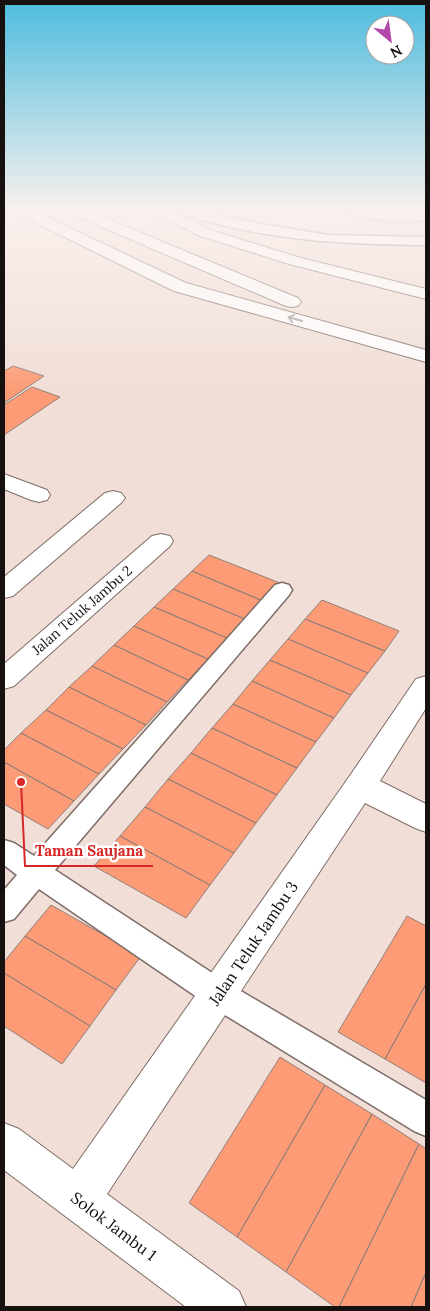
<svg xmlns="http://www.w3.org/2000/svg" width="430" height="1311" font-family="Lora,serif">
<rect width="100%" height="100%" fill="#f1ded7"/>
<path fill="#fc9b75" stroke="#917f79" d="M 13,366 L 44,376 L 4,403 L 4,371 Z
M 32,387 L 60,397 L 4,435 L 4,405 Z
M 209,555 L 280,583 L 263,601 L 192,571 Z
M 192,571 L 263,601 L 245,619 L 173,589 Z
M 173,589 L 245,619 L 227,638 L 154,607 Z
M 322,600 L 399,631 L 385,651 L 305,619 Z
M 154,607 L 227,638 L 208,659 L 134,626 Z
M 305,619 L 385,651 L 368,673 L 288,639 Z
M 134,626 L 208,659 L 188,680 L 114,645 Z
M 288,639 L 368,673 L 351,695 L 270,660 Z
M 114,645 L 188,680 L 167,702 L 92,666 Z
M 270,660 L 351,695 L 334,718 L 252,681 Z
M 92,666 L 167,702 L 146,725 L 69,687 Z
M 252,681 L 334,718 L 316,742 L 233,704 Z
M 69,687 L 146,725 L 123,749 L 46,710 Z
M 233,704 L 316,742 L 297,768 L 212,728 Z
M 46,710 L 123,749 L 99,774 L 21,733 Z
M 212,728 L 297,768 L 277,795 L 191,753 Z
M 21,733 L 99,774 L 74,801 L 4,762 L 4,750 Z
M 191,753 L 277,795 L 256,823 L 168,779 Z
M 4,762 L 74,801 L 48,829 L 4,804 Z
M 168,779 L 256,823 L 234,853 L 145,807 Z
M 145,807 L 234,853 L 210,885 L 120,836 Z
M 120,836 L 210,885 L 186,918 L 94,866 Z
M 51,905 L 141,956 L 116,990 L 25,936 Z
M 407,916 L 426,926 L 426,984 L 385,1059 L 338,1032 Z
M 25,936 L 116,990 L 90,1026 L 4,973 L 4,962 Z
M 4,973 L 90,1026 L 62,1064 L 4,1026 Z
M 426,984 L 426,1083 L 385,1059 Z
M 280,1057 L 325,1085 L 237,1237 L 189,1203 Z
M 325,1085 L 372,1114 L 286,1272 L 237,1237 Z
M 372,1114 L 419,1144 L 339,1307 L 335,1307 L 286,1272 Z
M 419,1144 L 426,1149 L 426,1272 L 411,1307 L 339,1307 Z
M 426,1272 L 426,1307 L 411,1307 Z"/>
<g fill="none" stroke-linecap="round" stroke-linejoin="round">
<defs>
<path id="service" d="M 179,210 L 196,210 L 261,224 L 329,235 L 426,237 L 426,245 C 345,245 258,240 181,213 Z
M 282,583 L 289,585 L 292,590 L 289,595 L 55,870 L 229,984 L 426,1100 L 426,1136 L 414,1131 L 207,1004 L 39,889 L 14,919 L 4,922 L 4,890 L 17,875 L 4,865 L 4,840 L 14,843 L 34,856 L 275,585 Z"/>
<path id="minor" d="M 4,474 L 47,490 L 50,495 L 47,500 L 39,502 L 31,500 L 4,489 Z
M 113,491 L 121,493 L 125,498 L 121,503 L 13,596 L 4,598 L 4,577 L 105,493 Z
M 161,534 L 170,536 L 173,541 L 170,546 L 14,686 L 4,689 L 4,664 L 152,536 Z
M 426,676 L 426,708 L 380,781 L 426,804 L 426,832 L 415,828 L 365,803 L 107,1194 L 239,1291 L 246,1307 L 186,1307 L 4,1170 L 4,1123 L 19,1129 L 73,1169 L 349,777 L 416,679 Z"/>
<path id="tertiary" d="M 337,210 L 426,212 L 426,221 L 392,222 L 344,214 L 339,213 Z"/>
<path id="motorway" d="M 14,210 L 32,210 L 186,283 L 426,350 L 426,362 L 174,291 L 16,213 Z
M 67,210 L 86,210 L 298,298 L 301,302 L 298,306 L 292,307 L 286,306 L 69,213 Z
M 151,210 L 169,210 L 210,230 L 301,258 L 426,289 L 426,299 L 289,264 L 200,236 L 153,213 Z"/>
</defs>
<use href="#service" stroke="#7d6d66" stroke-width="3"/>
<use href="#minor" stroke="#7d6d66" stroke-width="2"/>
<use href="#tertiary" stroke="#7d6d66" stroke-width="2"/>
<use href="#motorway" stroke="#7d6d66" stroke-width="2"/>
<use href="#service" fill="#fff" fill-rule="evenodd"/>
<use href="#minor" fill="#fff" fill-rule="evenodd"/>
<use href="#tertiary" fill="#fff" fill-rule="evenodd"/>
<use href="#motorway" fill="#fff" fill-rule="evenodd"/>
</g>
<defs><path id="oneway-shaft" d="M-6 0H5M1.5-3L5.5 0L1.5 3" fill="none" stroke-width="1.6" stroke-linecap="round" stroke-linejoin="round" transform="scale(1.25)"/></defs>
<use stroke="#a29f9f" href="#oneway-shaft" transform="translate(295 319) rotate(-164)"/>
<linearGradient id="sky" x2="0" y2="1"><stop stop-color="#4dbcde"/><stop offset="0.53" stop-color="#f9f0ed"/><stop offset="1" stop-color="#f9f0ed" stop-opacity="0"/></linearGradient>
<rect width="430" height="393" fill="url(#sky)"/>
<g text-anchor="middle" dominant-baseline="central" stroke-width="5" stroke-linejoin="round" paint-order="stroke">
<g font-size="14" fill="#16100e" stroke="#fff">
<text transform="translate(82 610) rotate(-41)">Jalan Teluk Jambu 2</text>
</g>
<g font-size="16" fill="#16100e" stroke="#fff">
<text transform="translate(253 943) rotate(-56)">Jalan Teluk Jambu 3</text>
<text transform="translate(114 1226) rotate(37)">Solok Jambu 1</text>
</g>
</g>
<path fill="none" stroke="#d62828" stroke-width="2" d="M21 782L25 866H153"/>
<circle fill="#d62828" stroke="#fff" stroke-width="2" cx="21" cy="782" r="5"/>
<g font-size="15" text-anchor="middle" font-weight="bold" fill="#d62828" stroke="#fff" stroke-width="5" stroke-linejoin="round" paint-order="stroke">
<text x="89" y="856">Taman Saujana</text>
</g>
<rect width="430" height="1311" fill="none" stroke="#16100e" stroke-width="10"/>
<g transform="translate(390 40) rotate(151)"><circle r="24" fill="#ffffff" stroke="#a29f9f"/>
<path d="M0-4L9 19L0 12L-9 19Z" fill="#b249ab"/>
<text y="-8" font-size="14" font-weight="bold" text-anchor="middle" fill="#16100e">N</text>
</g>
</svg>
